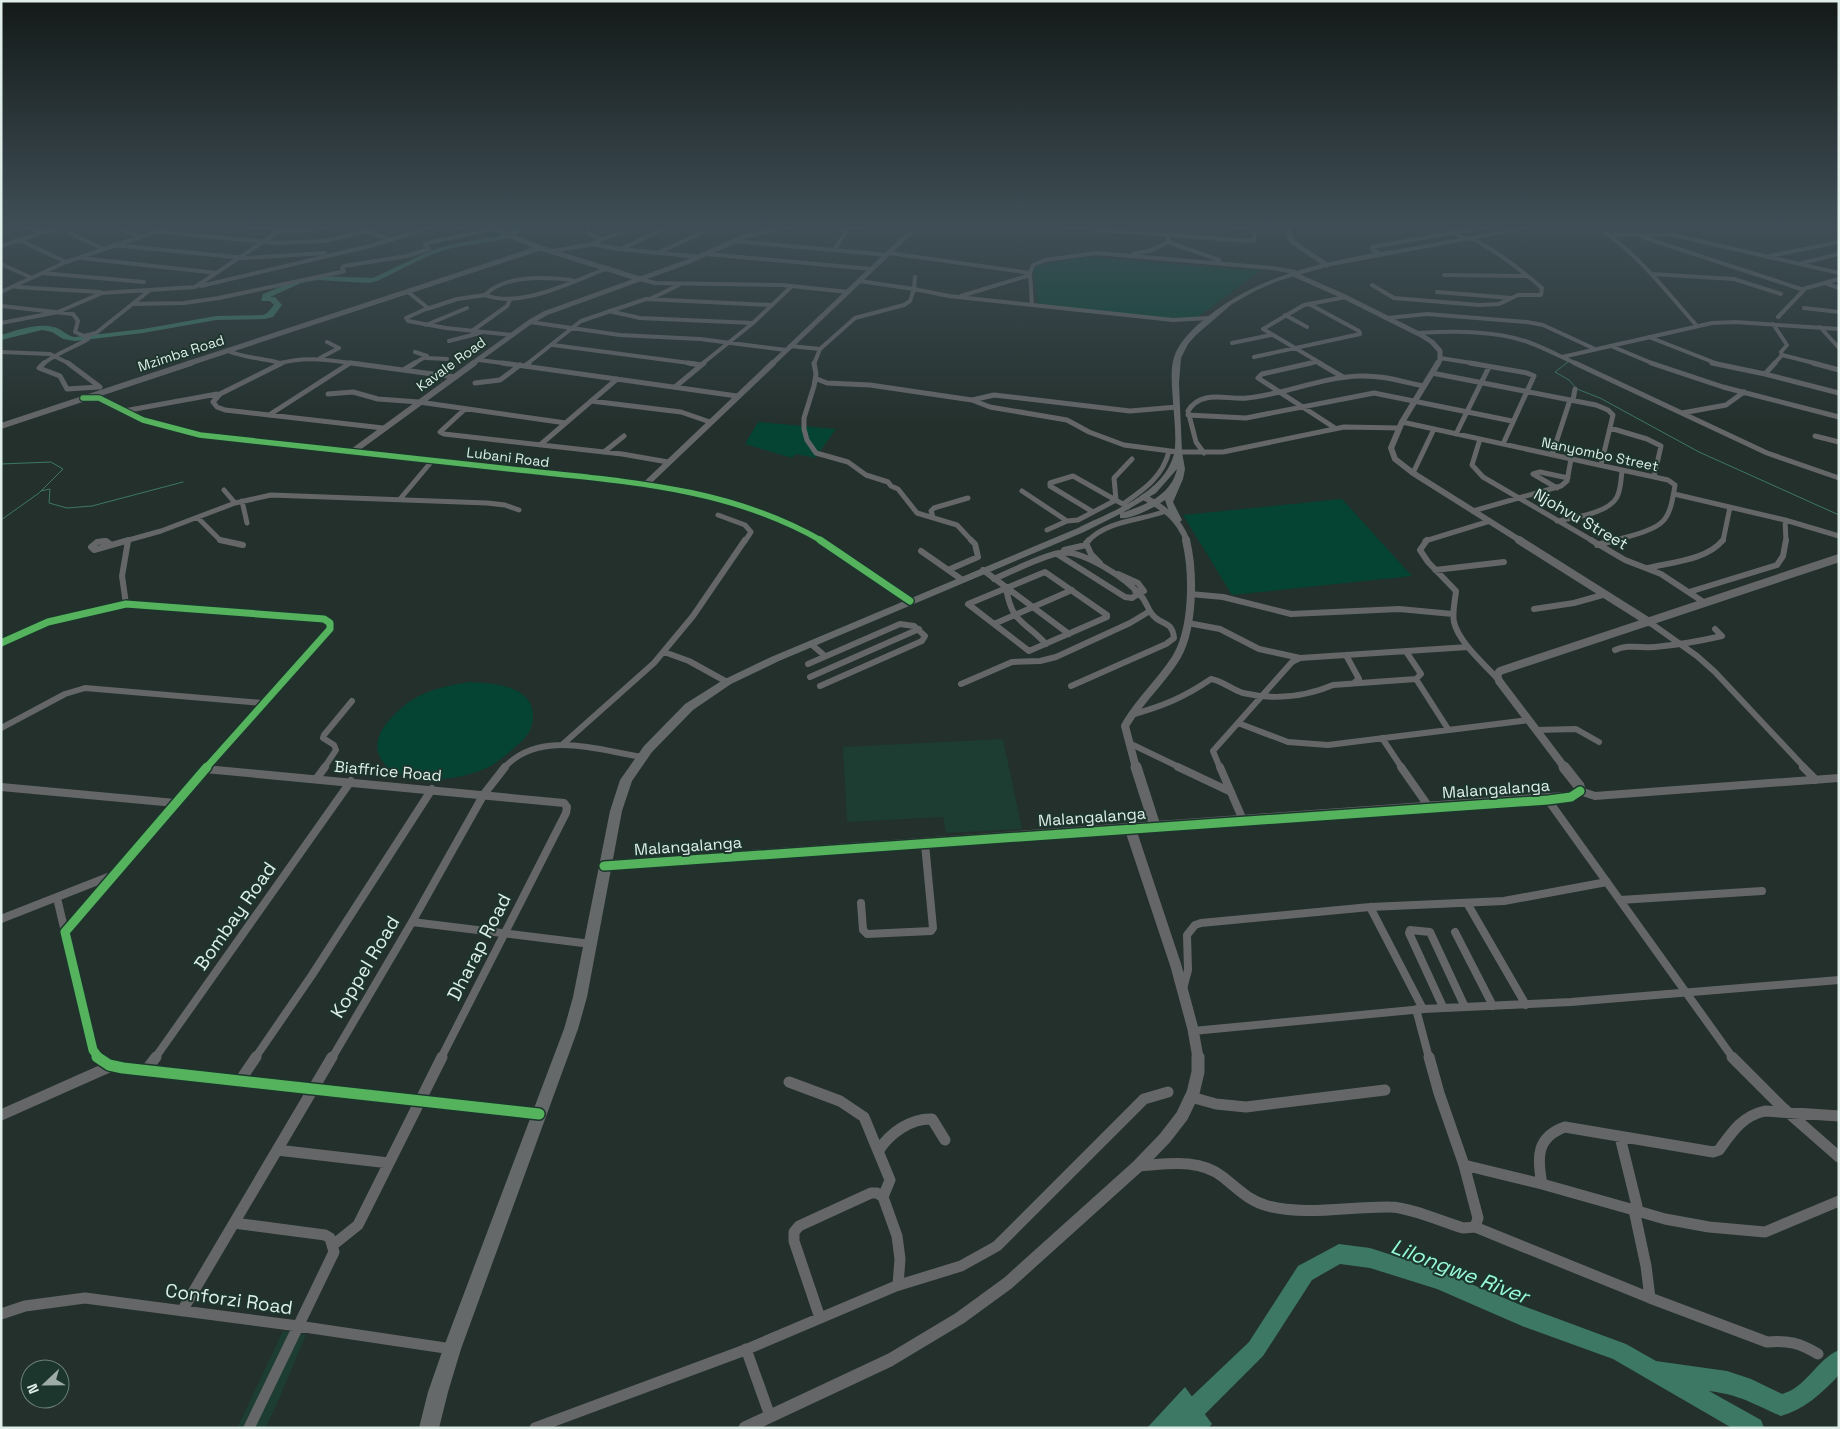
<svg xmlns="http://www.w3.org/2000/svg" width="1840" height="1429" font-family="'Space Grotesk',sans-serif">
<rect width="100%" height="100%" fill="#23302c"/>
<path fill="#1d3c32" d="M 1003,739 L 1022,829 L 946,833 L 943,817 L 847,822 L 843,747 Z
M 283,1331 L 306,1335 L 276,1406 L 265,1428 L 237,1428 Z"/>
<path fill="#054333" d="M 1088,257 L 1260,271 L 1198,317 L 1169,319 L 1038,304 L 1033,270 L 1039,265 Z
M 758,422 L 836,429 L 815,458 L 796,454 L 792,458 L 745,444 Z
M 1342,499 L 1412,576 L 1232,595 L 1183,515 Z
M 469,682 C 492,683 535,685 533,718 C 532,728 529,734 522,741 C 509,752 498,764 482,770 C 455,781 393,789 379,755 C 369,733 403,703 421,695 C 436,688 452,685 469,682 Z"/>
<path fill="#3d7864" d="M 1185,1387 L 1212,1424 L 1208,1428 L 1147,1428 Z"/>
<g fill="none" stroke-linecap="round" stroke-linejoin="round">
<path stroke="#3d7864" stroke-width="1" d="M 1,234 L 26,229
M 1568,362 L 1555,372 L 1569,380 L 1577,389 L 1600,398 L 1699,452 L 1839,515
M 1,464 L 51,462 L 63,469 L 39,493 L 1,520
M 41,491 L 50,489 L 49,503 L 67,508 L 92,506 L 183,482"/>
<path fill="#3d7864" fill-rule="evenodd" d="M 523,226 L 530,226 C 507,245 472,242 445,250 C 421,257 400,271 377,281 L 369,283 L 317,280 L 301,283 L 270,297 L 275,297 L 282,305 L 273,317 L 264,319 L 216,320 L 143,333 L 75,341 L 63,339 L 52,332 L 42,330 L 1,340 L 1,335 C 19,330 38,322 57,328 C 64,331 67,336 75,337 L 143,329 L 216,316 L 263,315 L 267,313 L 274,305 L 270,301 L 261,301 L 263,294 L 297,280 L 317,276 L 373,278 L 430,251 L 453,244 L 498,236 Z
M 1339,1244 L 1370,1248 L 1438,1270 L 1523,1306 L 1626,1344 L 1656,1361 L 1727,1371 L 1751,1379 L 1782,1394 C 1806,1388 1817,1359 1839,1350 L 1839,1375 C 1822,1393 1805,1409 1781,1416 C 1753,1404 1741,1395 1709,1391 L 1761,1420 L 1764,1428 L 1732,1428 L 1613,1359 L 1522,1326 L 1437,1289 L 1370,1268 L 1340,1264 L 1312,1280 L 1263,1356 L 1191,1428 L 1164,1428 L 1167,1420 L 1249,1342 L 1298,1266 Z"/>
<path stroke="#656668" stroke-width="4" d="M 22,226 L 44,232
M 114,226 L 139,236
M 236,226 L 299,231 L 336,226
M 352,226 L 392,240
M 450,226 L 463,228
M 833,226 L 842,230 L 871,226
M 1049,226 L 1250,241 L 1254,240 L 1255,226
M 1222,226 L 1255,228
M 1437,226 L 1468,239
M 1595,226 C 1635,250 1666,291 1697,326
M 58,227 L 103,249
M 588,229 L 589,234 L 602,239
M 154,231 L 276,243 L 325,241 L 367,231
M 497,231 L 516,226
M 370,232 L 390,226
M 1164,234 L 1168,237 L 1168,242 L 1219,260
M 1610,235 L 1673,235 L 1839,273
M 1642,237 L 1804,290 L 1778,317
M 19,240 L 66,262
M 734,241 L 887,255
M 591,244 L 619,249 L 700,257
M 113,245 L 245,258 L 325,253
M 1,246 L 63,226
M 621,249 L 670,226
M 834,250 L 848,229
M 552,251 L 588,245 L 637,226
M 658,253 L 716,226
M 889,253 L 1030,273
M 707,254 L 871,269
M 1133,254 L 1152,250 L 1168,242
M 1380,254 L 1373,250 L 1372,247 L 1492,226
M 1770,256 L 1839,242
M 81,258 L 217,273
M 1802,263 L 1839,254
M 1,264 L 32,278
M 42,273 L 144,282
M 1651,274 L 1734,279 L 1781,294
M 1444,275 L 1528,276
M 915,277 L 914,289 L 949,296 L 1173,320 L 1210,318
M 640,279 L 655,283 L 782,285 L 848,292
M 572,280 C 546,277 504,275 485,295 C 521,309 573,281 608,268
M 1825,283 L 1839,288
M 1372,285 L 1394,298 L 1479,305 L 1499,304 L 1518,295 L 1541,295 L 1542,288 C 1520,269 1497,251 1471,238
M 201,286 L 370,246 L 435,226
M 16,287 L 100,292
M 1803,289 L 1839,279
M 1,292 L 66,262 L 173,226
M 408,292 L 428,308 L 406,318 L 408,321 L 446,328 L 513,335
M 1437,292 L 1511,298
M 961,296 L 1030,275
M 650,299 L 679,285
M 132,304 L 184,303 L 219,298 L 341,272 L 344,271 L 342,268 L 344,266 L 407,256 L 429,249 L 425,245 L 427,243 L 492,229
M 1032,305 L 1030,273 L 1033,265 L 1045,260 L 1096,253 L 1272,268 L 1295,272
M 1,306 L 73,314 L 78,321 L 75,332 L 84,336 L 96,333 L 150,290
M 1804,308 L 1839,312
M 427,309 L 457,299 L 485,295
M 609,311 L 640,318 L 753,323
M 1285,315 L 1307,327
M 1388,318 L 1427,314 L 1527,322 L 1543,325 L 1595,349
M 530,322 L 620,335 L 700,339 L 786,350
M 1,323 L 58,312 L 102,293 L 195,287 L 281,230
M 1773,324 L 1787,345 L 1781,352 L 1782,355 L 1818,364
M 426,325 L 467,308
M 1820,327 L 1839,348
M 472,331 L 507,306 L 510,300
M 1417,333 C 1453,331 1493,330 1528,342 C 1545,348 1561,357 1577,364
M 1649,337 L 1718,364
M 449,341 L 480,333
M 1232,343 L 1271,335
M 553,345 L 697,364
M 790,346 L 820,349
M 1611,346 L 1654,364
M 228,351 C 244,358 263,358 280,363
M 1,352 L 50,354 L 70,364
M 1254,357 L 1360,334 L 1359,331 L 1309,304
M 1562,357 L 1712,323 L 1735,322 L 1839,329
M 320,358 L 339,348 L 327,342
M 426,358 L 447,359
M 1440,358 L 1478,364
M 479,360 L 511,364
M 43,364 C 56,353 73,348 88,339 L 88,336
M 278,364 C 306,355 332,361 361,364
M 348,364 L 350,363
M 413,364 L 427,356 L 415,352
M 527,364 L 581,321 L 646,299 L 771,305
M 702,364 L 753,323 L 792,286
M 814,364 L 820,349 L 855,318 L 904,305 L 910,301 L 914,289 L 859,281
M 1306,364 L 1317,362
M 1322,364 L 1263,329 L 1304,305 L 1346,297
M 1774,364 L 1782,355"/>
<path stroke="#656668" stroke-width="5" d="M 44,363 L 39,368 L 60,376 L 67,389 L 99,387
M 68,363 L 100,387
M 282,363 L 220,394 L 213,402 L 217,407 L 225,410 L 383,428
M 351,363 L 455,377
M 502,363 L 737,396
M 688,363 L 701,365
M 814,363 L 816,374 L 814,386 L 804,418 L 804,429 L 807,440 L 816,453 L 848,462 L 866,475 L 888,482 L 891,486 L 898,489 L 917,513 L 957,525 L 972,541
M 1311,363 L 1262,374 L 1258,378 L 1335,428
M 1319,363 L 1343,377
M 1470,363 L 1527,373 L 1534,376 L 1503,444
M 1575,363 L 1767,453 L 1839,478
M 1651,363 L 1723,387 L 1839,417
M 1712,363 L 1765,374 L 1839,393
M 1813,363 L 1839,370
M 525,366 L 529,363
M 405,369 L 415,363
M 1432,373 L 1596,405 L 1608,410 L 1613,415 L 1601,465
M 1765,374 L 1775,363
M 817,379 L 827,383 L 870,385 L 972,400 L 990,407 L 1067,420 L 1089,432 L 1124,445 L 1178,452 L 1223,452 L 1344,427 L 1399,428
M 475,383 L 500,380 L 520,365
M 675,387 L 704,363
M 328,394 L 353,392 L 378,399 L 419,402 L 566,423
M 972,400 L 994,395 L 1130,411 L 1177,407
M 1573,400 L 1575,389
M 591,401 L 681,412 L 710,422
M 465,409 L 440,432 L 444,434 L 622,454 L 668,462
M 124,411 L 217,394
M 1682,413 L 1726,405 L 1744,392
M 269,415 L 350,363
M 1188,415 L 1246,418 L 1374,393 L 1512,421
M 1402,422 L 1668,480 L 1675,485 C 1673,497 1671,514 1662,522 C 1652,532 1624,538 1610,541
M 1610,428 L 1647,439 L 1661,446 L 1654,477
M 1456,434 L 1489,367
M 1815,436 L 1839,442
M 1480,439 L 1472,465 L 1483,477 L 1593,541
M 540,445 L 617,379
M 604,452 L 624,436
M 1204,453 L 1196,442 L 1188,411 C 1201,389 1227,400 1247,398 C 1286,394 1321,377 1360,376 C 1382,375 1403,382 1424,386
M 1552,455 L 1570,400
M 1413,473 L 1434,429
M 1557,488 L 1533,474 L 1540,472 L 1568,478
M 224,490 L 235,503
M 1022,491 L 1067,521
M 1674,494 L 1785,520 L 1839,536
M 400,499 L 432,461
M 242,501 L 247,523
M 1123,504 C 1143,490 1163,477 1169,451
M 1473,511 L 1561,486 L 1567,481 L 1571,459
M 1093,512 L 1050,486 L 1050,483 L 1073,476 L 1128,507
M 718,515 L 745,525 L 751,532 L 745,541
M 933,517 L 931,511 L 934,508 L 968,498
M 198,518 L 220,540 L 226,541
M 1785,520 L 1786,541
M 1557,521 C 1573,518 1609,513 1617,497 C 1621,489 1621,479 1622,470
M 1047,530 L 1067,521 L 1078,520 L 1116,500 L 1114,478 L 1132,459
M 103,541 L 106,541
M 125,541 L 161,531 L 235,503 L 271,495 L 487,503 L 505,505 L 519,510
M 1088,541 C 1108,520 1140,521 1166,511
M 1425,541 L 1490,521
M 1723,541 L 1730,507"/>
<path stroke="#656668" stroke-width="6" d="M 220,540 L 243,545
M 1089,540 L 1086,543 L 1091,554 L 1100,563
M 1427,540 L 1420,550 L 1428,562 L 1456,591 C 1455,601 1452,613 1454,622 C 1458,641 1484,664 1497,678
M 1591,540 L 1625,560 L 1661,574 L 1705,603
M 110,544 L 106,541 L 97,542 L 91,547 L 94,550 L 129,540
M 1597,545 L 1615,540
M 1064,550 L 1086,545
M 921,551 L 961,579
M 1057,554 L 1125,597 L 1132,598 L 1138,594
M 1648,568 C 1672,562 1707,560 1723,540
M 948,570 L 978,557 L 975,544 L 971,540
M 983,570 L 1069,634
M 1435,570 L 1504,562
M 1045,572 L 1107,615 L 1107,617 L 1029,651 L 968,604 Z
M 1118,574 L 1138,583 L 1144,591 L 1135,591
M 994,579 C 1013,571 1039,557 1059,553 C 1082,548 1128,580 1142,597 C 1146,602 1148,609 1152,614 C 1160,626 1172,619 1174,638 L 1166,644 L 1071,686
M 1006,588 C 1012,624 1024,620 1046,644
M 1689,592 L 1777,565 L 1783,556 L 1786,540
M 1190,594 L 1223,597 L 1291,614 L 1399,609 L 1453,614
M 126,604 L 122,576 L 128,541
M 1534,609 L 1574,603 L 1606,594
M 1649,622 L 1697,656 L 1715,672 L 1805,768
M 1188,623 L 1220,629 L 1259,649 L 1300,658
M 994,624 L 1072,590
M 1,643 L 48,622 L 126,604 L 324,619 L 330,623 L 330,629 L 206,768
M 811,644 L 825,656
M 1615,650 C 1627,644 1641,648 1655,647 C 1677,645 1700,641 1722,636 L 1715,629
M 664,652 L 689,661 L 727,682
M 1346,655 L 1359,679 L 1355,682
M 808,664 L 900,624 L 914,626 L 925,636 L 922,641 L 820,686
M 810,677 L 919,629
M 1416,679 L 1448,729
M 961,684 L 1012,662 L 1040,661 L 1056,657 L 1130,623 L 1150,611
M 1131,715 C 1163,706 1183,698 1211,679 C 1223,681 1232,690 1243,693 C 1273,700 1305,697 1333,685 L 1416,679 L 1421,674 L 1407,653
M 1238,723 L 1288,742 L 1328,745 L 1529,720
M 1,728 L 65,694 L 85,688 L 263,703
M 1536,730 L 1576,729 L 1599,742
M 1382,738 L 1402,768
M 1129,743 L 1181,768
M 563,744 L 654,663 L 693,616 L 745,540
M 324,768 L 336,750 L 334,745 L 323,738 L 324,735 L 352,701
M 504,768 C 539,729 597,750 642,757
M 1220,768 L 1213,751 L 1292,662 L 1300,658 L 1468,647"/>
<path stroke="#656668" stroke-width="8" d="M 1178,767 L 1231,792
M 1220,767 L 1243,820
M 1401,767 L 1429,807
M 1803,767 L 1816,780
M 205,769 L 564,803 L 567,807 L 566,813 L 441,1058
M 317,778 L 325,767
M 1,787 L 175,803
M 1580,791 L 1595,796 L 1839,778
M 1548,800 L 1733,1058
M 57,898 L 65,932
M 1620,900 L 1762,891
M 861,903 L 863,930 L 867,934 L 931,931 L 933,928 L 925,844
M 1467,903 L 1526,1005
M 1370,907 L 1423,1009
M 1,919 L 108,877
M 412,922 L 591,944
M 1455,932 L 1493,1006
M 1183,989 L 1188,970 L 1187,935 L 1195,925 L 1201,923 L 1370,907 L 1504,901 L 1607,882
M 1443,1007 L 1409,933 L 1410,930 L 1430,932 L 1465,1007
M 1416,1009 L 1429,1058
M 1193,1031 L 1423,1009 L 1571,1002 L 1839,980
M 99,1058 L 93,1050 L 65,932 L 207,767
M 155,1058 L 351,781
M 255,1058 L 312,975 L 432,789
M 332,1058 L 412,922 L 484,794 L 505,767"/>
<path stroke="#656668" stroke-width="11" d="M 97,1057 L 109,1065 L 123,1068 L 539,1114
M 1732,1057 L 1783,1108 L 1839,1157
M 147,1069 L 156,1057
M 241,1079 L 256,1057
M 789,1082 L 840,1101 L 864,1117 L 890,1180 L 883,1197
M 1191,1097 L 1216,1104 L 1246,1107 L 1385,1090
M 1,1115 L 109,1067
M 277,1150 L 389,1163
M 879,1150 C 890,1133 911,1118 932,1119 L 945,1140
M 1464,1165 L 1542,1184 L 1634,1210 L 1637,1206 L 1620,1137
M 1139,1166 C 1168,1164 1199,1158 1223,1177 C 1238,1189 1249,1201 1268,1206 C 1305,1216 1352,1206 1390,1207 C 1409,1207 1443,1222 1463,1228 L 1475,1227 L 1478,1218 L 1464,1165 L 1439,1093 L 1429,1057
M 1542,1184 C 1537,1158 1536,1137 1565,1127 L 1713,1152 L 1719,1150 C 1732,1132 1742,1116 1765,1111 L 1839,1116
M 1634,1210 L 1665,1219 L 1709,1227 L 1765,1232 L 1839,1201
M 1634,1210 L 1646,1266 L 1650,1298
M 234,1223 L 325,1235 L 330,1238 L 334,1252 L 249,1428
M 1475,1227 L 1650,1298 L 1767,1342 C 1788,1340 1800,1343 1818,1354
M 333,1245 L 358,1225 L 442,1057
M 182,1311 L 332,1057
M 1,1314 L 25,1306 L 85,1298 L 298,1326 L 452,1349
M 820,1318 L 794,1241 L 794,1232 L 799,1226 L 871,1193 L 877,1193 L 883,1197 L 897,1236 L 900,1259 L 898,1285
M 746,1349 L 770,1416
M 535,1428 L 745,1350 L 896,1286 L 961,1266 L 997,1246 L 1144,1099 L 1168,1092"/>
<path stroke="#656668" stroke-width="5" d="M 487,226 L 540,248 L 640,279
M 1289,226 L 1290,238 L 1294,243 L 1327,265
M 1291,273 L 1345,297 L 1421,335 L 1432,342 L 1440,351 L 1440,360 L 1437,364
M 187,364 L 540,248
M 472,364 L 530,322 L 546,313 L 687,262 L 746,236 L 791,226
M 772,364 L 917,226"/>
<path stroke="#656668" stroke-width="6" d="M 1438,363 L 1402,422 L 1391,448 L 1395,459 L 1413,473 L 1521,541
M 83,398 L 99,398 L 143,420 L 200,435 C 300,446 401,457 501,468 C 612,481 724,484 822,541
M 1,426 L 191,363
M 352,452 L 474,363
M 645,485 L 773,363
M 1144,497 C 1164,508 1179,519 1187,541"/>
<path stroke="#656668" stroke-width="8" d="M 820,540 L 910,601
M 1519,540 L 1649,622
M 1136,768 L 1125,726 C 1138,702 1159,684 1174,661 C 1194,632 1194,574 1186,540
M 1565,768 L 1499,681 L 1497,675 L 1500,671 L 1839,558"/>
<path stroke="#656668" stroke-width="11" d="M 1136,767 L 1155,826
M 1130,828 L 1176,966 L 1193,1029 L 1198,1058
M 604,866 L 1571,797 L 1580,791 L 1579,786 L 1564,767"/>
<path stroke="#656668" stroke-width="13" d="M 745,1428 L 890,1360 L 960,1318 L 1008,1283 L 1138,1166 L 1165,1138 L 1182,1116 L 1193,1093 L 1198,1072 L 1198,1057"/>
<path fill="#66696a" fill-rule="evenodd" d="M 1532,226 L 1544,226 L 1326,267 L 1278,281 L 1255,291 L 1232,304 L 1196,335 L 1188,344 L 1181,358 L 1179,383 L 1182,452 L 1185,469 L 1183,479 L 1173,502 L 1182,520 L 1180,522 L 1177,523 L 1172,520 L 1165,500 C 1155,507 1131,520 1120,518 L 1120,514 L 1084,532 L 779,661 L 731,684 L 693,710 L 652,752 L 632,781 L 622,811 L 587,997 L 578,1029 L 461,1349 L 448,1392 L 439,1428 L 419,1428 L 428,1392 L 443,1349 L 564,1029 L 573,997 L 610,811 L 620,780 L 644,746 L 685,704 L 723,680 L 771,657 L 1078,528 C 1111,511 1163,495 1174,454 C 1177,441 1174,416 1173,402 C 1172,384 1169,365 1177,350 C 1185,335 1198,324 1211,314 C 1271,268 1345,258 1417,246 C 1455,239 1494,232 1532,226 ZM 1177,469 C 1171,496 1145,505 1122,513 L 1156,493 Z"/>
<defs>
<path id="cycleway-far3" d="M 83,398 L 99,398 L 143,420 L 200,435 C 300,446 401,457 501,468 C 612,481 724,484 822,541"/>
<path id="cycleway-far2" d="M 820,540 L 910,601
M 1,643 L 48,622 L 126,604 L 324,619 L 330,623 L 330,629 L 206,768"/>
<path id="cycleway-far1" d="M 604,866 L 1548,800 L 1571,797 L 1580,791
M 99,1058 L 93,1050 L 65,932 L 207,767"/>
<path id="cycleway" d="M 97,1057 L 109,1065 L 123,1068 L 539,1114"/>
</defs>
<use href="#cycleway-far3" stroke="#1d362d" stroke-width="8"/>
<use href="#cycleway-far2" stroke="#1d362d" stroke-width="10"/>
<use href="#cycleway-far1" stroke="#1d362d" stroke-width="12"/>
<use href="#cycleway" stroke="#1d362d" stroke-width="14"/>
<use href="#cycleway-far3" stroke="#56b35d" stroke-width="5.5"/>
<use href="#cycleway-far2" stroke="#56b35d" stroke-width="7"/>
<use href="#cycleway-far1" stroke="#56b35d" stroke-width="9"/>
<use href="#cycleway" stroke="#56b35d" stroke-width="11"/>
</g>
<linearGradient id="sky" x2="0" y2="1"><stop stop-color="#131a18"/><stop offset="0.53" stop-color="#3f4e56"/><stop offset="1" stop-color="#3f4e56" stop-opacity="0"/></linearGradient>
<rect width="1840" height="426" fill="url(#sky)"/>
<g text-anchor="middle" dominant-baseline="central" stroke-width="4" stroke-linejoin="round" paint-order="stroke">
<g font-size="14" fill="#dfeee8" stroke="#1d362d">
<text transform="translate(181 353) rotate(-18)">Mzimba Road</text>
<text transform="translate(451 364) rotate(-36)">Kavale Road</text>
<text transform="translate(1600 454) rotate(12)">Nanyombo Street</text>
<text transform="translate(508 457) rotate(7)">Lubani Road</text>
</g>
<g font-size="16" fill="#dfeee8" stroke="#1d362d">
<text transform="translate(1581 519) rotate(30)">Njohvu Street</text>
<text transform="translate(388 771) rotate(5)">Biaffrice Road</text>
<text transform="translate(1496 789) rotate(-4)">Malangalanga</text>
<text transform="translate(1092 817) rotate(-4)">Malangalanga</text>
<text transform="translate(688 846) rotate(-4)">Malangalanga</text>
</g>
<g font-size="19" fill="#dfeee8" stroke="#1d362d">
<text transform="translate(235 916) rotate(-55)">Bombay Road</text>
<text transform="translate(479 947) rotate(-63)">Dharap Road</text>
<text transform="translate(365 967) rotate(-59)">Koppel Road</text>
<text transform="translate(229 1299) rotate(8)">Conforzi Road</text>
</g>
<g font-size="21" font-style="italic" fill="#9afad8" stroke="#1d362d">
<text transform="translate(1460 1271) rotate(21)">Lilongwe River</text>
</g>
</g>
<rect width="1840" height="1429" fill="none" stroke="#dfeee8" stroke-width="5"/>
<g transform="translate(45 1384) rotate(248)"><circle r="24" fill="#1d362d" stroke="#6b8078"/>
<path d="M0-4L9 19L0 12L-9 19Z" fill="#9daca6"/>
<text y="-8" font-size="14" font-weight="bold" text-anchor="middle" fill="#dfeee8">N</text>
</g>
</svg>
